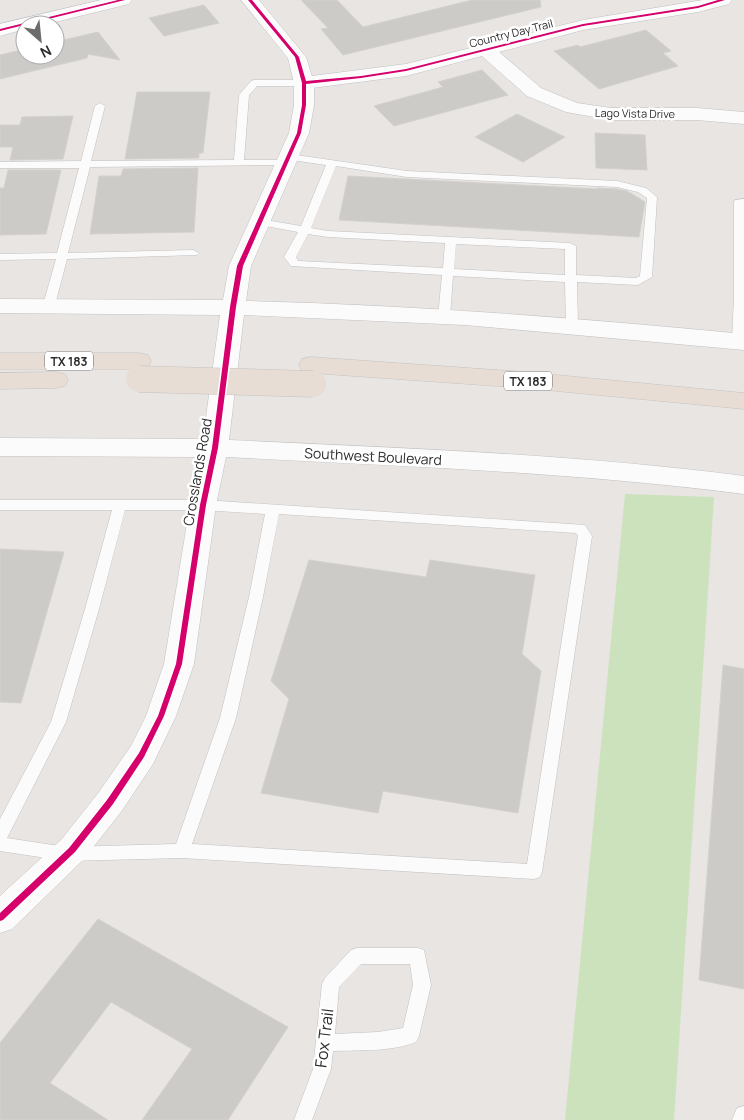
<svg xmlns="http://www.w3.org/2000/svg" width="744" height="1120" font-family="Manrope,sans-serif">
<rect width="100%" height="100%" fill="#e8e5e2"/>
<path fill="#cbe2bc" d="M 625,494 L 714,497 L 674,1120 L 565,1120 Z"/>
<path fill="#cdcbc8" stroke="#d3d1cd" d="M 301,0 L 337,0 L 363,27 L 472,0 L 540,0 L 541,7 L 343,55 L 321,29 L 328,28 Z
M 204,5 L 219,23 L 164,36 L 149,18 Z
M 646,30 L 671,51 L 663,53 L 678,66 L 599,89 L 554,51 L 578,45 L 580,47 Z
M 98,32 L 120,60 L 88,54 L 87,58 L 0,79 L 0,55 L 25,49 L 25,55 L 55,55 L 55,42 Z
M 482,70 L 508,95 L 394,126 L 374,106 L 443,87 L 438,82 Z
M 137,92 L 210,92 L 203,153 L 199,153 L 199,158 L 125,159 Z
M 517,114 L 565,137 L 523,162 L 475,137 Z
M 73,116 L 63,159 L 10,160 L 13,147 L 0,147 L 0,125 L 20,125 L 22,117 Z
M 595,133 L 645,135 L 647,170 L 596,168 Z
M 198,168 L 194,232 L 90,234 L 99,176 L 121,176 L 123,169 Z
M 8,170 L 61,170 L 46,234 L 0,235 L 0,188 L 4,188 Z
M 348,176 L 597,189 L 597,188 L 617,189 L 627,191 L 645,202 L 639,237 L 339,220 Z
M 0,549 L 64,552 L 21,703 L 0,702 Z
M 309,560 L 426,577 L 430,560 L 535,575 L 522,654 L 541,671 L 518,813 L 383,791 L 378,813 L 261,793 L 289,699 L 271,681 Z
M 723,665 L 744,669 L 744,989 L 699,980 Z
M 98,919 L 288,1027 L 228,1120 L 142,1120 L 192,1049 L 111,1002 L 50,1083 L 108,1120 L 0,1120 L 0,1043 Z"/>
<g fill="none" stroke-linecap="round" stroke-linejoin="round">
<defs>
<path id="lane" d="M 254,80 L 304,80 L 309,83 L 304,86 L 257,86 L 249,95 L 244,160 L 286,160 L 290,161 L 291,163 L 290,165 L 90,167 L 68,253 L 193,250 L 199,253 L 197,255 L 67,259 L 55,305 L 49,309 L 43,305 L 56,259 L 0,260 L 0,254 L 57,253 L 79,168 L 0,168 L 0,162 L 81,161 L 95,106 L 100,103 L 105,106 L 91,161 L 234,160 L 239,95 L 251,81 Z
M 289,154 L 407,171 L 617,181 L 646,188 L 657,197 L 652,277 L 638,285 L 577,282 L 578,326 L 572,330 L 566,326 L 565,282 L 453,276 L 450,317 L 448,320 L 440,320 L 438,317 L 442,275 L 291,266 L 284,257 L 298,232 L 260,225 L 255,222 L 260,219 L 301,226 L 326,165 L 285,159 L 284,157 ZM 336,166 L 407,177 L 617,187 L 638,192 L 647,198 L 640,276 L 636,278 L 576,275 L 576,246 L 570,243 L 328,231 L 311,228 ZM 308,234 L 328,237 L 445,243 L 443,268 L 298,261 L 296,257 ZM 456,244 L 565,249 L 565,275 L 454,269 Z
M 744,199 L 744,339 L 742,344 L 738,345 L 732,341 L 734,297 L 734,202 L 735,200 Z
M 0,500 L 203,500 L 585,525 L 592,536 L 542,872 L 540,877 L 534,879 L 182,858 L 66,861 L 0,851 L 0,819 L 51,722 L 85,609 L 112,510 L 0,510 ZM 125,510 L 203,510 L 265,514 L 249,597 L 220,718 L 176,844 L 66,847 L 7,838 L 66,722 L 99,609 ZM 279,514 L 576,533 L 578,536 L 527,864 L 192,844 L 236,718 L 263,597 Z
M 357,948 L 418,948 L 424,950 L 431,985 L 419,1036 L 416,1042 C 391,1052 360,1050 333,1051 L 331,1069 L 312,1120 L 294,1120 L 313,1069 L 322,984 L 325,978 L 351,950 ZM 361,964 L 410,964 L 413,985 L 403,1028 L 378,1032 L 335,1034 L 339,987 Z
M 744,1106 L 744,1120 L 732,1120 L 737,1108 Z"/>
<path id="street" d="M 101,0 L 132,0 L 129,4 L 43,25 L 25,25 L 25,29 L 0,36 L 0,24 Z
M 703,0 L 732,0 L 729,4 L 698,12 L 583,30 L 499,52 L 541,88 L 577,103 L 611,108 L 697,108 L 744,112 L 744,124 L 697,120 L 611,120 L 566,112 L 527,96 L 482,56 L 406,76 L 304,89 L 297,87 L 294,83 L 297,79 L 304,77 L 406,64 L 583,20 Z"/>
<path id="secondary" d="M 241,0 L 259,0 L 306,57 L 314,83 L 314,105 L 309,133 L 251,266 L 246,301 C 412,305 578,318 744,334 L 744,350 L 465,325 L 244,315 L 229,440 C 401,448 573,454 744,476 L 744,494 C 572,472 399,466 226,457 L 216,505 L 194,664 L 176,716 L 153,764 L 121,812 L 83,860 L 12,929 L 0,933 L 0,896 L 61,840 L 99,792 L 131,746 L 146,716 L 164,664 L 190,505 L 200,457 L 0,456 L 0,438 L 203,439 L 220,315 L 0,313 L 0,299 L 223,300 L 229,266 L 289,133 L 294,105 L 294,83 L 288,58 Z"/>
<path id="highway" d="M 0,353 L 139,353 L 148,355 L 151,361 L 148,367 L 139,369 L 0,369 Z
M 311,357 L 525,372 L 744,393 L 744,409 L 525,388 L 311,373 L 302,371 L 299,365 L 302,359 Z
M 56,372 L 65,374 L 68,380 L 65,386 L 56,388 L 0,389 L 0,373 Z"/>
</defs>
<use href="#lane" stroke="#c2c1c2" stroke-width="1"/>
<use href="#street" stroke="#c2c1c2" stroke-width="1"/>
<use href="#secondary" stroke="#c2c1c2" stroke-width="1"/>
<use href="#highway" stroke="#c5c3c2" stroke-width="1"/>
<use href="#lane" fill="#fcfbfb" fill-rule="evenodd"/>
<use href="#street" fill="#fcfbfb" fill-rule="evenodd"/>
<use href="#secondary" fill="#fcfbfb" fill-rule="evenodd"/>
<use href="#highway" fill="#e8ddd4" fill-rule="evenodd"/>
<defs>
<path id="highway-bridge" d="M 139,379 L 313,384"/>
</defs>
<use href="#highway-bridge" stroke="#c5c3c2" stroke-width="27" stroke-linecap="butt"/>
<use href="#highway-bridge" stroke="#e8ddd4" stroke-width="26"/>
<defs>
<path id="cycleway" d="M 118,0 L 125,0 L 0,31 L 0,29 Z
M 248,0 L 252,0 L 299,57 L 306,81 L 361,76 L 406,69 L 583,24 L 698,6 L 718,0 L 725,0 L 698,8 L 583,26 L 406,71 L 361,78 L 306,84 L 306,105 L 301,133 L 243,266 L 236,307 L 218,448 L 206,505 L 182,664 L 164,716 L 144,757 L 113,804 L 75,852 L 3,920 L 0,921 L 0,913 L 69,848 L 107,800 L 139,753 L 158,716 L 176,664 L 200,505 L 212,448 L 230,307 L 237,266 L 297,133 L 302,105 L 302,83 L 295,57 Z"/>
</defs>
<use href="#cycleway" stroke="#fff" stroke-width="3"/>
<use href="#cycleway" fill="#d6006c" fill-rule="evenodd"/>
</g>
<g text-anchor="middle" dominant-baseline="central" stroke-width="5" stroke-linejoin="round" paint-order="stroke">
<g font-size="11" fill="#2b2b2b" stroke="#fff">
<text transform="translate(511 33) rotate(-14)">Country Day Trail</text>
<text transform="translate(635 113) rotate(1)">Lago Vista Drive</text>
</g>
<g fill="#fff" stroke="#6b6b6b" stroke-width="1">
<rect x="45" y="351.5" width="48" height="19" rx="4"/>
<rect x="504" y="371.5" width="48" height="19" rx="4"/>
</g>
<g font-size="12" font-weight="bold" fill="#2b2b2b">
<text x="69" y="361">TX 183</text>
<text x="528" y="381">TX 183</text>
</g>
<g font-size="14" fill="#2b2b2b" stroke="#fff">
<text transform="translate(373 456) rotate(3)">Southwest Boulevard</text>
<text transform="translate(197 472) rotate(-80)">Crosslands Road</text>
</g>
<g font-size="16" fill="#2b2b2b" stroke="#fff">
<text transform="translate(324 1038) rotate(-83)">Fox Trail</text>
</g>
</g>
<g transform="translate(40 40) rotate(153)"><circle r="24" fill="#ffffff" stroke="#aaaaaa"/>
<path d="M0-4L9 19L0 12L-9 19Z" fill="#6d6c6b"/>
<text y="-8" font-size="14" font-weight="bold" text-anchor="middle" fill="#2b2b2b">N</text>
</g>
</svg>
